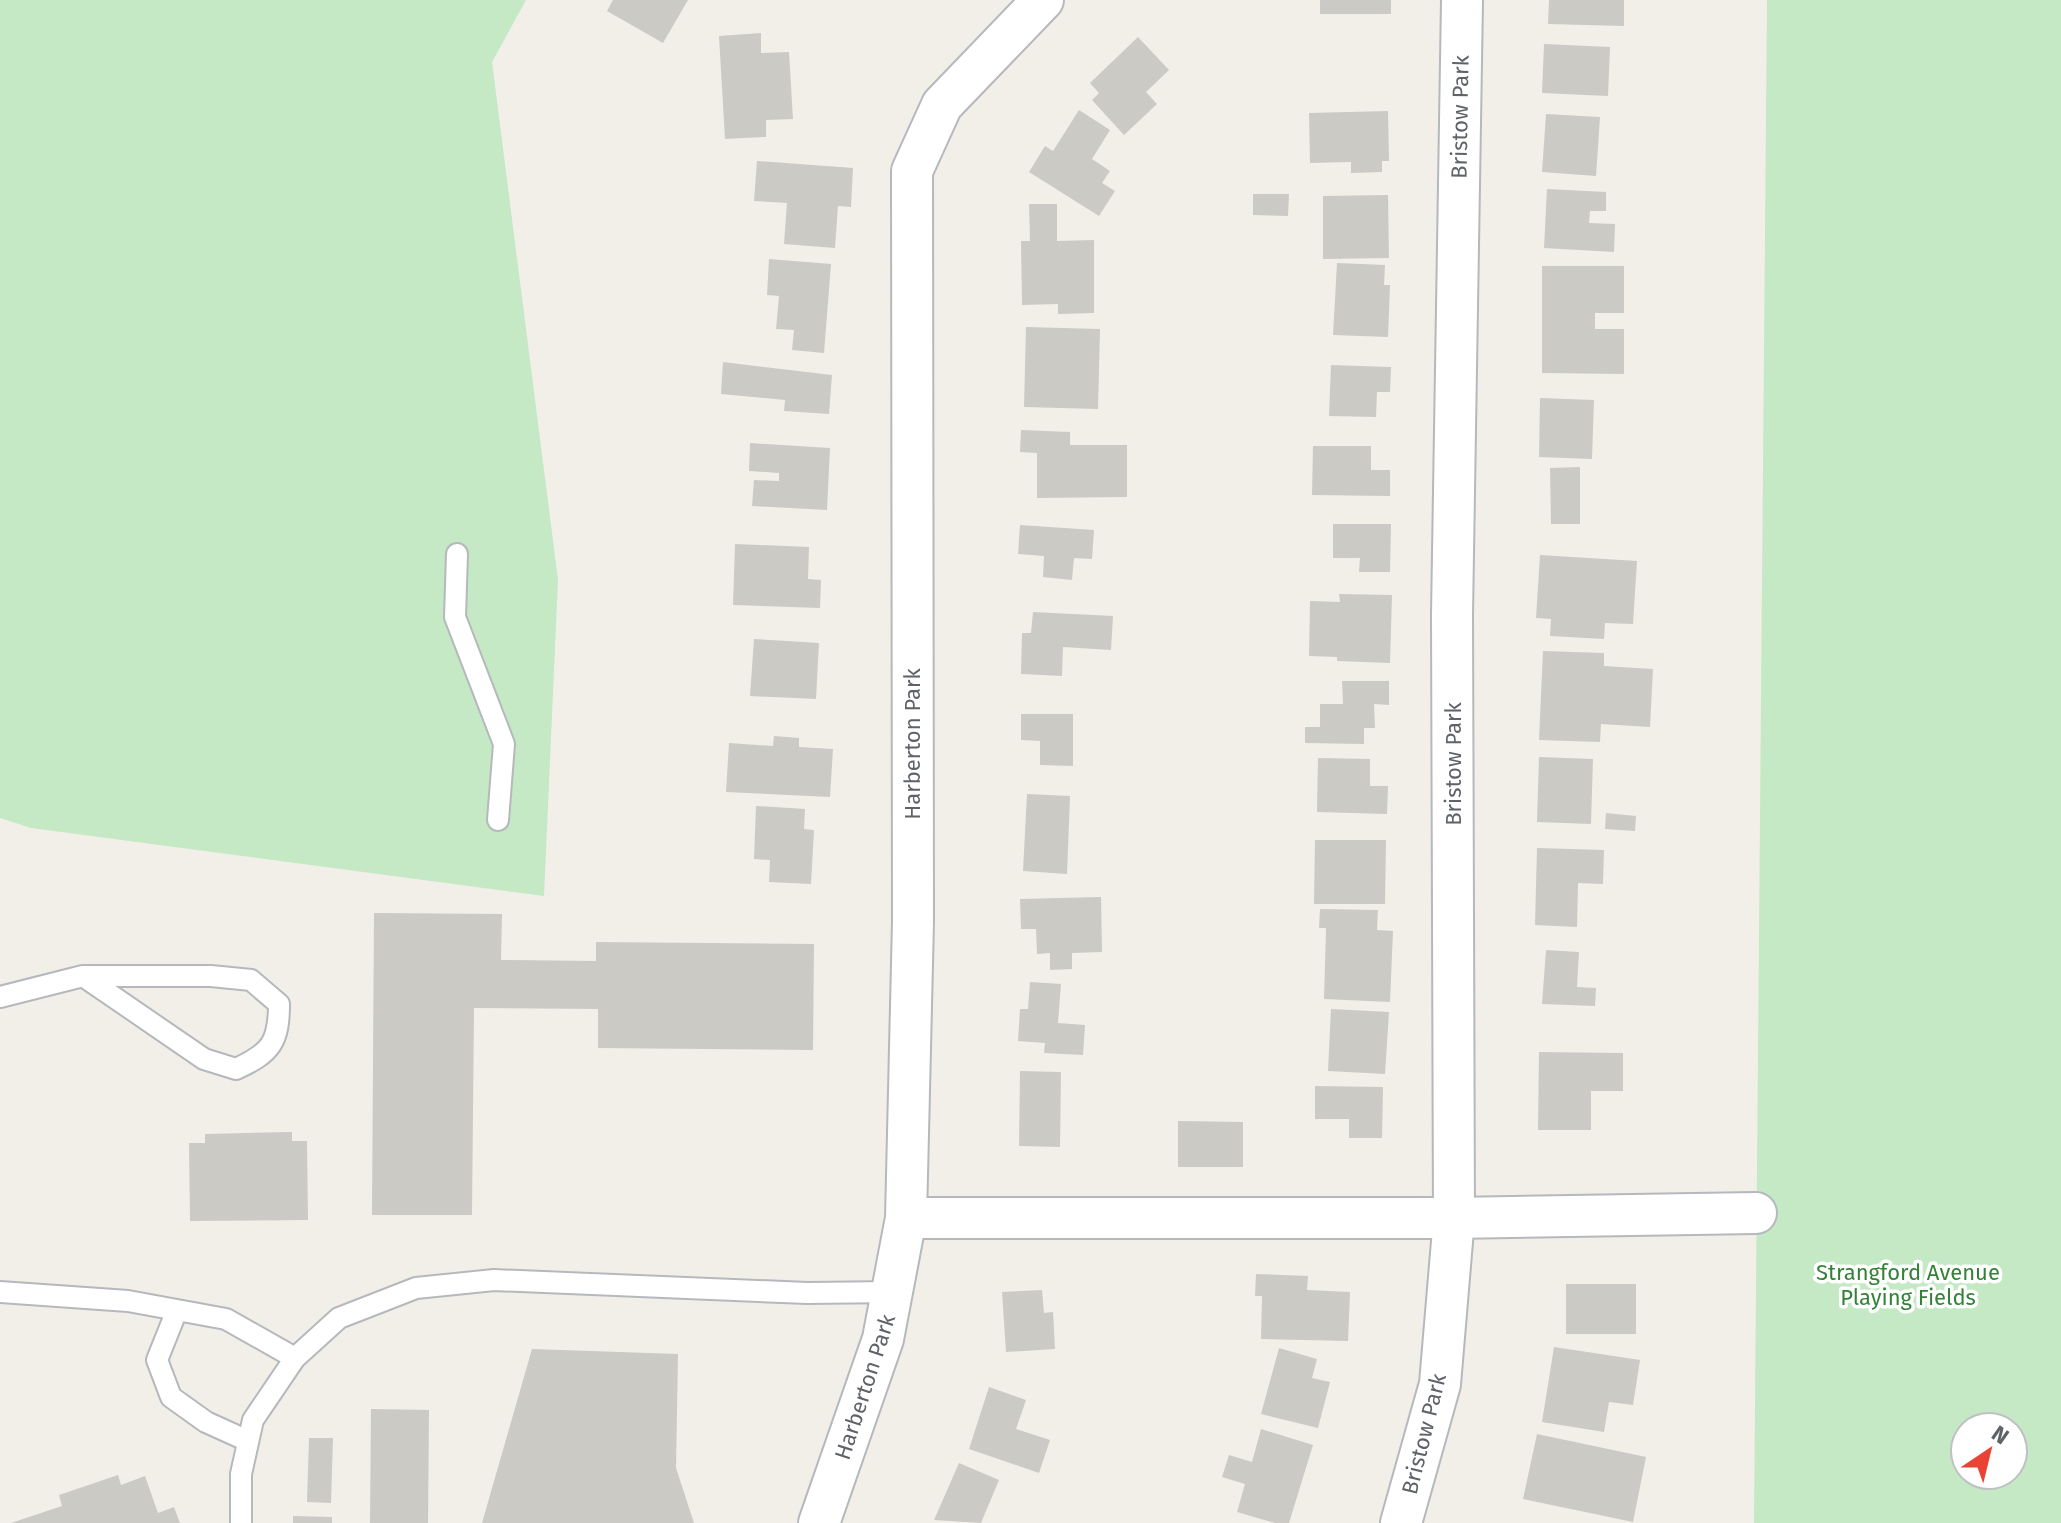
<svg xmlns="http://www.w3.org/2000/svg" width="2061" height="1523" font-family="'Fira Sans',sans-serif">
<rect width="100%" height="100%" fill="#f1efe8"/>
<path fill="#c5e8c5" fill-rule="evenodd" d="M 0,0 L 526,0 L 492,62 L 558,580 L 544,896 L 31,828 L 0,818 Z
M 1767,0 L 2061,0 L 2061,1523 L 1754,1523 ZM 1965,1427 L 2013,1427 L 2013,1475 L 1965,1475 Z"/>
<path fill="#cccac5" d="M 613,0 L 688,0 L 663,43 L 607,11 Z
M 1320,0 L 1391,0 L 1391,14 L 1320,14 Z
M 1549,0 L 1624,0 L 1624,26 L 1548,24 Z
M 761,33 L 761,53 L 789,52 L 793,119 L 766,120 L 766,137 L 725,139 L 719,36 Z
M 1138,37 L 1169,70 L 1146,92 L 1157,104 L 1124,135 L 1092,100 L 1099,93 L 1090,83 Z
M 1544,44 L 1610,47 L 1608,96 L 1542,93 Z
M 1079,110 L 1110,130 L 1092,159 L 1110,171 L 1102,183 L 1115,191 L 1099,216 L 1029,172 L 1045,146 L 1053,151 Z
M 1388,111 L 1389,161 L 1382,161 L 1382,172 L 1351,173 L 1351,162 L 1310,163 L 1309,113 Z
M 1546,114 L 1600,117 L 1596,176 L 1542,172 Z
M 757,161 L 853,168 L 851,207 L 838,206 L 835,248 L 784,244 L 787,203 L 754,201 Z
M 1547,189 L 1606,192 L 1606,211 L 1590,211 L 1589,223 L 1615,224 L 1614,252 L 1544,248 Z
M 1253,194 L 1289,194 L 1288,216 L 1253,215 Z
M 1388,195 L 1389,258 L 1323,259 L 1323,196 Z
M 1029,204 L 1057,204 L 1057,241 L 1094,240 L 1094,313 L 1058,314 L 1058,304 L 1022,305 L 1021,241 L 1030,241 Z
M 769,259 L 831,264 L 824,353 L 792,350 L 794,330 L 776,329 L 779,296 L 767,295 Z
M 1337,263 L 1385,265 L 1384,285 L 1390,285 L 1388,337 L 1333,335 Z
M 1542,266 L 1624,266 L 1624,313 L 1595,313 L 1595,329 L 1624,329 L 1624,374 L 1542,373 Z
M 1026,327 L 1100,329 L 1098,409 L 1024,407 Z
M 723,362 L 832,375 L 829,414 L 784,411 L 785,400 L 721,394 Z
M 1331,365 L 1391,367 L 1390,392 L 1377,392 L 1376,417 L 1329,416 Z
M 1540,398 L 1594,400 L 1592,459 L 1539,457 Z
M 1021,430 L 1070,432 L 1070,445 L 1127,445 L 1127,497 L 1037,498 L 1037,453 L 1020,452 Z
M 750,443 L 830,448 L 827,510 L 752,506 L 754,480 L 779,481 L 779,473 L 749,471 Z
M 1313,446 L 1371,446 L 1371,470 L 1390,470 L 1390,496 L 1312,495 Z
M 1580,467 L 1580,524 L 1551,524 L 1550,468 Z
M 1333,524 L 1391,524 L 1390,572 L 1359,572 L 1360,558 L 1333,558 Z
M 1020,525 L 1094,530 L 1092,559 L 1074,558 L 1072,580 L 1043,577 L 1044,556 L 1018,554 Z
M 735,544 L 809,547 L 808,579 L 821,580 L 820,608 L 733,605 Z
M 1540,555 L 1637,561 L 1633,624 L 1605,623 L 1604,639 L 1550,636 L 1551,619 L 1536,618 Z
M 1339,594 L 1392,595 L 1390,663 L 1337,661 L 1337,657 L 1309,656 L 1310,601 L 1340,602 Z
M 1033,612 L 1113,616 L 1111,650 L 1063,647 L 1062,676 L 1021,674 L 1022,633 L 1031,633 Z
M 754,639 L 819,643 L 816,699 L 750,696 Z
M 1543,651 L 1604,653 L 1604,666 L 1653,669 L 1650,727 L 1601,724 L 1600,742 L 1539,740 Z
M 1342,681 L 1389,681 L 1389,705 L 1374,704 L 1375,728 L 1364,728 L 1364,744 L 1305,743 L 1305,727 L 1320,727 L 1320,704 L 1343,704 Z
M 1021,714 L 1073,714 L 1073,766 L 1040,765 L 1040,741 L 1021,740 Z
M 774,736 L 799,738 L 799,747 L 833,749 L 830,797 L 726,792 L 729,743 L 773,746 Z
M 1539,757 L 1593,759 L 1591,824 L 1537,822 Z
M 1318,758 L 1370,759 L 1370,786 L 1388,786 L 1387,814 L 1317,812 Z
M 1027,794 L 1070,796 L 1067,874 L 1023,871 Z
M 756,806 L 805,809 L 804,829 L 814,830 L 811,884 L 769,882 L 770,860 L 754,859 Z
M 1606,813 L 1636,816 L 1635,831 L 1605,829 Z
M 1315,840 L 1386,840 L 1385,904 L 1314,904 Z
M 1537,848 L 1604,850 L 1603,884 L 1578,883 L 1577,927 L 1535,925 Z
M 1101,897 L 1102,952 L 1072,953 L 1072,969 L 1050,970 L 1050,953 L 1037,954 L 1036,929 L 1021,929 L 1020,899 Z
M 1320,909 L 1378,910 L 1377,930 L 1393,931 L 1390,1002 L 1324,999 L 1326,928 L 1319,928 Z
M 374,913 L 502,914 L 501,960 L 596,961 L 596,942 L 814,944 L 813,1050 L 598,1048 L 598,1009 L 474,1008 L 472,1215 L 372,1215 Z
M 1546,950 L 1579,952 L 1577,987 L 1596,988 L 1595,1006 L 1542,1004 Z
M 1030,982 L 1061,984 L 1058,1023 L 1085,1025 L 1083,1055 L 1044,1053 L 1045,1043 L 1018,1041 L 1020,1009 L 1028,1009 Z
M 1331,1009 L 1389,1012 L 1385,1074 L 1328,1071 Z
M 1539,1052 L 1623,1053 L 1623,1091 L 1591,1091 L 1591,1130 L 1538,1130 Z
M 1020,1071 L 1061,1072 L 1060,1147 L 1019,1146 Z
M 1315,1086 L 1383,1087 L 1382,1138 L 1349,1138 L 1349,1119 L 1315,1119 Z
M 1178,1121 L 1243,1122 L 1243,1167 L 1178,1167 Z
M 292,1132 L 292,1141 L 307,1141 L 308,1220 L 190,1221 L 189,1143 L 205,1143 L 205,1134 Z
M 1256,1274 L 1308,1276 L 1307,1290 L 1350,1292 L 1348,1341 L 1261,1339 L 1262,1296 L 1255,1296 Z
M 1566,1284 L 1636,1284 L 1636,1334 L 1566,1334 Z
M 1042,1290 L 1044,1313 L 1053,1312 L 1055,1349 L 1006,1352 L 1002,1292 Z
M 1554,1347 L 1640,1360 L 1633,1405 L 1609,1402 L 1604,1432 L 1542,1422 Z
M 1279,1348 L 1317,1359 L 1312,1378 L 1330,1382 L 1318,1428 L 1261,1414 Z
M 532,1349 L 678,1354 L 676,1468 L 694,1523 L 482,1523 Z
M 989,1387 L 1026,1400 L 1016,1429 L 1050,1440 L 1039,1473 L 969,1449 Z
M 371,1409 L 429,1410 L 428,1523 L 370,1523 Z
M 1261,1429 L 1313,1445 L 1289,1523 L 1275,1523 L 1237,1512 L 1245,1484 L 1222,1477 L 1229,1455 L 1252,1462 Z
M 1537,1434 L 1646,1457 L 1633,1522 L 1523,1499 Z
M 309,1438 L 333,1438 L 331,1503 L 307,1502 Z
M 959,1463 L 999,1480 L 981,1523 L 934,1520 Z
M 118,1475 L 121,1485 L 145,1476 L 158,1513 L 174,1507 L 180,1523 L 11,1523 L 62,1506 L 59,1495 Z
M 293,1516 L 332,1517 L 332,1523 L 293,1523 Z"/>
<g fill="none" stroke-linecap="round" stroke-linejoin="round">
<defs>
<path id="service" d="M 457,554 L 455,617 L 504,744 L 498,820
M 0,997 L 83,976 L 211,976 L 251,980 L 279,1004 C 279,1042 271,1053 236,1069 L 204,1059 L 83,976
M 0,1292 L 128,1301 L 226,1319 L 295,1358
M 177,1310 L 157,1360 L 171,1397 L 206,1422 L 248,1441
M 241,1523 L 241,1474 L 253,1420 L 295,1358 L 339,1318 L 416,1288 L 494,1280 L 807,1293 L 895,1292"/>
<path id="minor" d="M 906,1218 L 1454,1218 L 1756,1213
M 819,1523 L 883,1339 L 906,1218 L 913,921 L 912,171 L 942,105 L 1043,0
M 1401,1523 L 1440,1384 L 1454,1218 L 1452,615 L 1462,0"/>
</defs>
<use href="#service" stroke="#b5b8bc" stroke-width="24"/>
<use href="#minor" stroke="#b5b8bc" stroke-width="44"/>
<use href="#service" stroke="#fff" stroke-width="20"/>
<use href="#minor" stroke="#fff" stroke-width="40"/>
</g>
<g text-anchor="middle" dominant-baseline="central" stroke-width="7" stroke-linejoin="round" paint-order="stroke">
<g font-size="22" fill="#5f6368" stroke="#fff">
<text transform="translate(1460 117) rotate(-89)">Bristow Park</text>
<text transform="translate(912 744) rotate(-90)">Harberton Park</text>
<text transform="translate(1453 764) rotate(-90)">Bristow Park</text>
<text transform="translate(865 1387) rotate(-72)">Harberton Park</text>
<text transform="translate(1424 1434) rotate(-76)">Bristow Park</text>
</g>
<g font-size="22" fill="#348238" stroke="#fff">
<text x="1908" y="1272">Strangford Avenue<tspan x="1908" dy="25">Playing Fields</tspan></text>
</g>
</g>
<g transform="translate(1989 1451) rotate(35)"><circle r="38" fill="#ffffff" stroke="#bfc1c3" stroke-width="2"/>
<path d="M0-6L14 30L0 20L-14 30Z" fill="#ea4335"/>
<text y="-12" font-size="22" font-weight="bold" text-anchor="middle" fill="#5f6368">N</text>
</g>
</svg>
